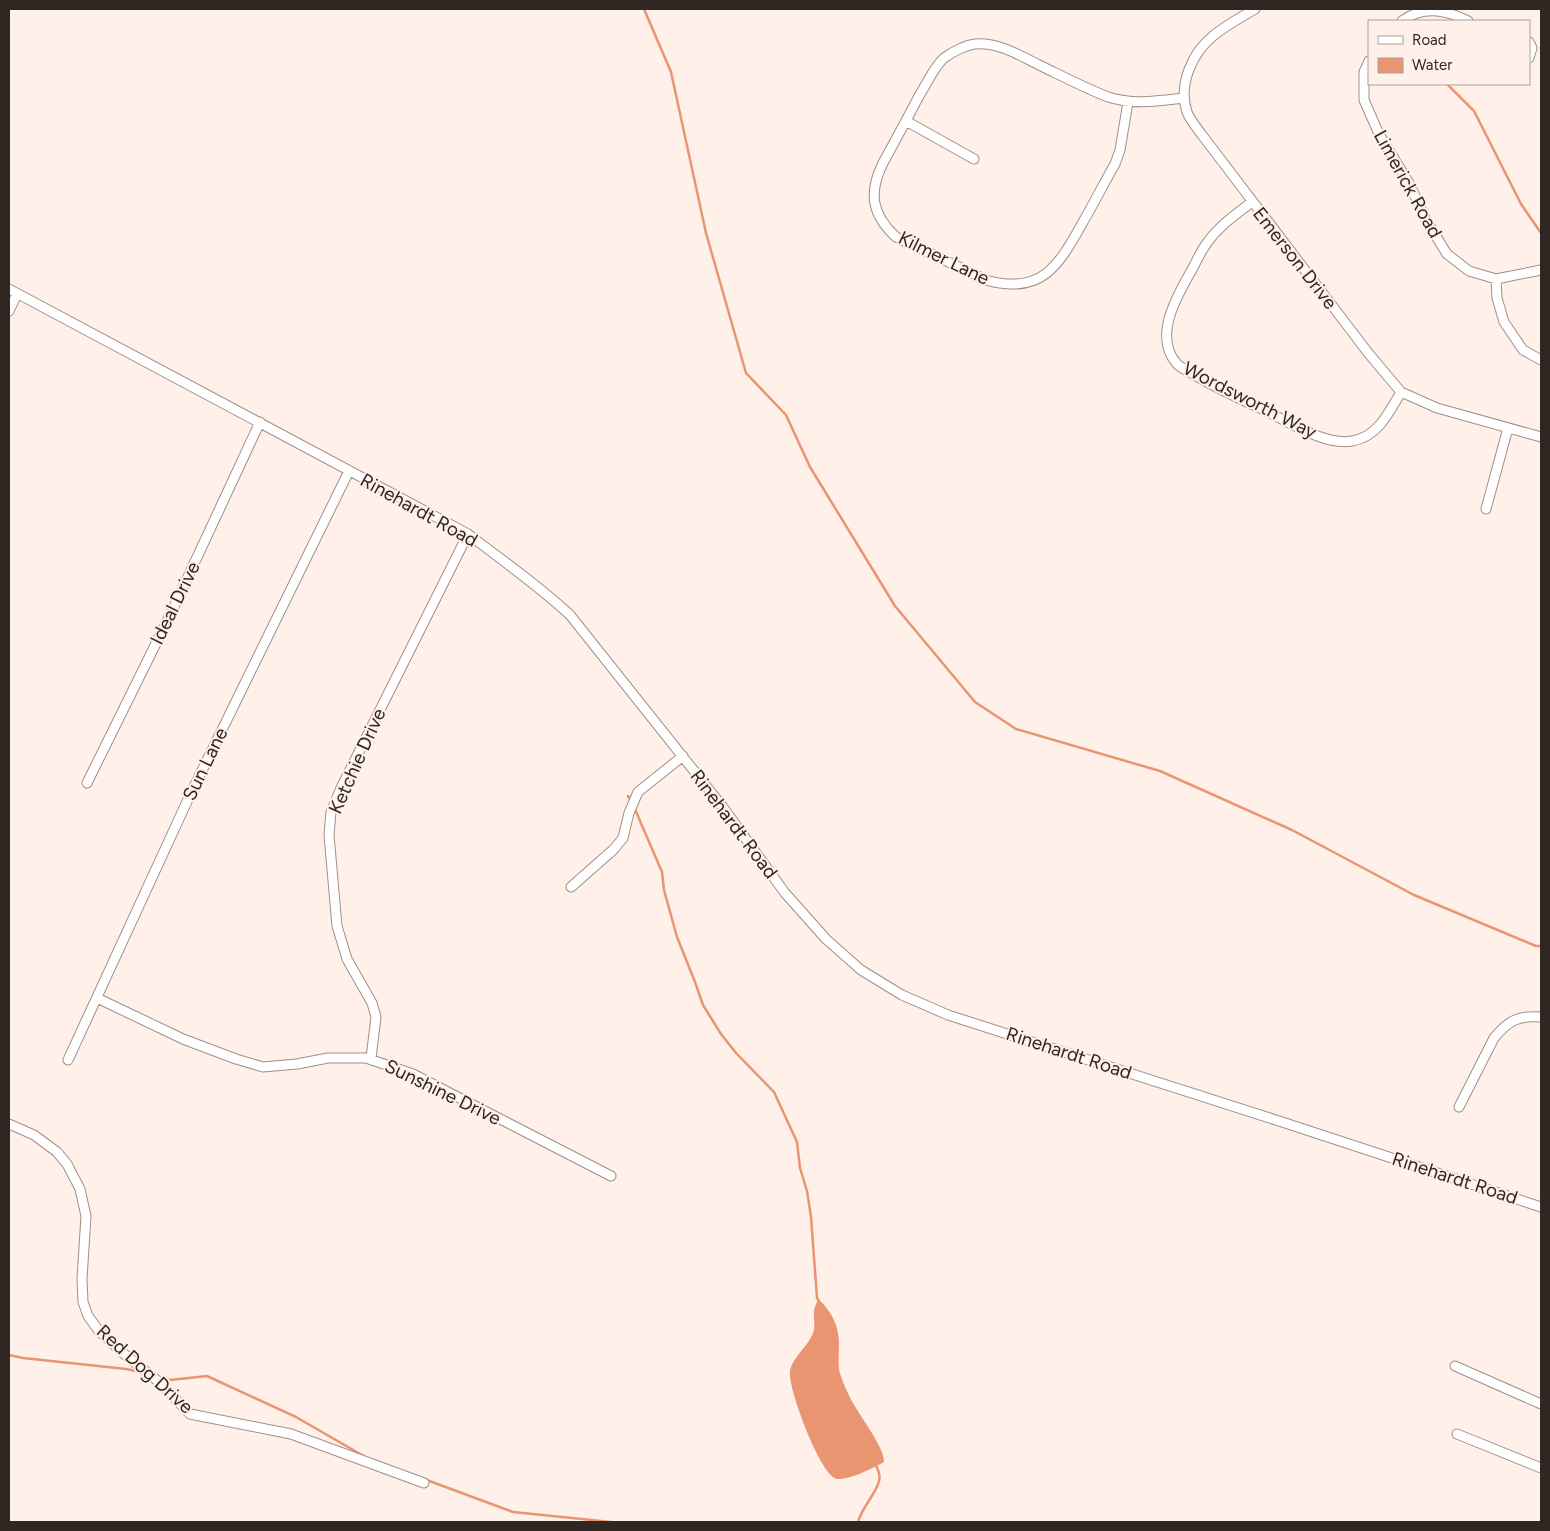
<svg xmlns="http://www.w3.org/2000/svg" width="1550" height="1531" font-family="Figtree,sans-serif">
<rect width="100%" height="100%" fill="#fff0ea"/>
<path fill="#e99572" d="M 818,1299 C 831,1310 839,1326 839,1343 C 839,1352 838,1361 839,1370 C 841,1377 844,1385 847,1391 C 854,1410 885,1446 884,1462 C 873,1468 850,1480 837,1479 C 821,1477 788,1389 790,1372 C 792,1357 808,1347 813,1333 C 816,1326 813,1317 814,1310 C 815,1306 817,1302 818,1299 Z"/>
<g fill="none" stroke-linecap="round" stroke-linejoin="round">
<path stroke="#e99572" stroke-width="2.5" d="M 644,9 L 671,72 L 706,233 L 746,373 L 786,415 L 810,467 L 895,606 L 975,702 L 1016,729 L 1160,771 L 1292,830 L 1414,895 L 1536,946 L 1541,946
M 1447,84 L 1474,111 L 1521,204 L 1541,233
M 628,796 L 632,802
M 634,807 L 662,872 L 664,890 L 677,937 L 695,982 L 703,1005 L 721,1034 L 736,1053 L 774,1092 L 797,1142 L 800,1168 L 807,1191 L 811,1217 L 817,1298 L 819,1301
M 9,1355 L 23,1358 L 126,1369 L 141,1372
M 158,1377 L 170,1380 L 207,1376 L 296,1417 L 367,1458
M 424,1479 L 513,1512 L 611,1522
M 858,1522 C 862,1507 876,1494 879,1481 C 881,1476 878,1470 876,1465"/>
<defs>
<path id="street" d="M 1255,9 C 1241,17 1225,26 1213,36 C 1192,53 1178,85 1187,112 C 1190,120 1197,128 1202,135 L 1369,354 L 1401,392 L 1437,408 L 1541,437
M 1402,21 C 1424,5 1446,10 1468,21
M 1529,42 L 1532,48 L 1529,58
M 1369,61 L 1364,72 L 1364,100 L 1379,134 L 1409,183 L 1426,220 L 1447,254 L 1469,271 L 1496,279 L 1541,270
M 1128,102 L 1120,150 L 1115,164 C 1104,183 1094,203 1083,222 C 1059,265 1042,296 986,280 L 896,237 C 872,215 868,193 883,163 C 895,141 907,119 919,96 C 927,84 933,68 944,58 C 952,52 966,45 975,44 C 998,42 1019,55 1039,65 C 1062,76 1085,88 1108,97 C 1133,105 1158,101 1184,98
M 906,121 L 974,159
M 1252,202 C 1236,214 1219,226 1207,243 C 1200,252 1196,263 1190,273 C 1176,298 1153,337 1177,364 C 1181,368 1188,371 1193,374 C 1216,388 1240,399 1264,410 C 1289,422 1325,446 1352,441 C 1378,437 1389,412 1401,392
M 1496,279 L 1497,298 L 1504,322 L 1523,350 L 1541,360
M 9,289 L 468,534 C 503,561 538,585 570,615 L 722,806 L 785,893 L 826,939 L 861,970 L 902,995 L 948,1015 L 1279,1121 L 1541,1207
M 9,311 L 17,294
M 1486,509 L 1508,428
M 87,783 L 173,609 L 260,422
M 571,887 L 613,850 L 623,838 L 629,813 L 638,792 L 683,756
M 97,998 L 183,1039 L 236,1059 L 263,1067 L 297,1064 L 328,1058 L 366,1058 L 413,1074 L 611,1176
M 371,1058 L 376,1017 L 372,1003 L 347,959 L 337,926 L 329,835 L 331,812 L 341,788 L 468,534
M 68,1060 L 190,795 L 349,471
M 1459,1107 L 1494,1038 C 1508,1021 1518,1015 1541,1017
M 9,1124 L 34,1135 L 57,1152 L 67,1164 L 80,1189 L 86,1216 L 82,1279 L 83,1302 L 88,1316 L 99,1331 L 123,1353 L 159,1382 L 190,1414 L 291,1434 L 424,1483
M 1455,1366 L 1541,1404
M 1457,1434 L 1541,1468"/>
</defs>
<use href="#street" stroke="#a48e85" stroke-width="11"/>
<use href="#street" stroke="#fff" stroke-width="9"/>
</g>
<g text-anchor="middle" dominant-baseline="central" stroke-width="4" stroke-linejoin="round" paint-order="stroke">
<g font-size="19" fill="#302723" stroke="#fff0ea">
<text transform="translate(1408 184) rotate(61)">Limerick Road</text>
<text transform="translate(944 258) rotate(26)">Kilmer Lane</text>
<text transform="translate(1295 258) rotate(52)">Emerson Drive</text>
<text transform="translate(1250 400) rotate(27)">Wordsworth Way</text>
<text transform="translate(419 510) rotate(29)">Rinehardt Road</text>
<text transform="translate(175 603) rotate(-64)">Ideal Drive</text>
<text transform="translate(357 761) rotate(-66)">Ketchie Drive</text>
<text transform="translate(205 764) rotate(-64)">Sun Lane</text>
<text transform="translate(734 824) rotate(53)">Rinehardt Road</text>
<text transform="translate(1069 1053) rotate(18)">Rinehardt Road</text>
<text transform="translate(443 1092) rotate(26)">Sunshine Drive</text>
<text transform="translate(1455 1178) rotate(18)">Rinehardt Road</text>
<text transform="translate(145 1369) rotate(42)">Red Dog Drive</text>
</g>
</g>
<rect width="1550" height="1531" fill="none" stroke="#302723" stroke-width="20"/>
<rect x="1368" y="20" width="162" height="65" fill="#fff0ea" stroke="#aca09a"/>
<rect x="1378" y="36" width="25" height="8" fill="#ffffff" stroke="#aca09a"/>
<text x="1412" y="45" font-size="15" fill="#302723">Road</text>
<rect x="1378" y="58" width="25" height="15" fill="#e99572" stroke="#aca09a"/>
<text x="1412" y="70" font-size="15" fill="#302723">Water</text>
</svg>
